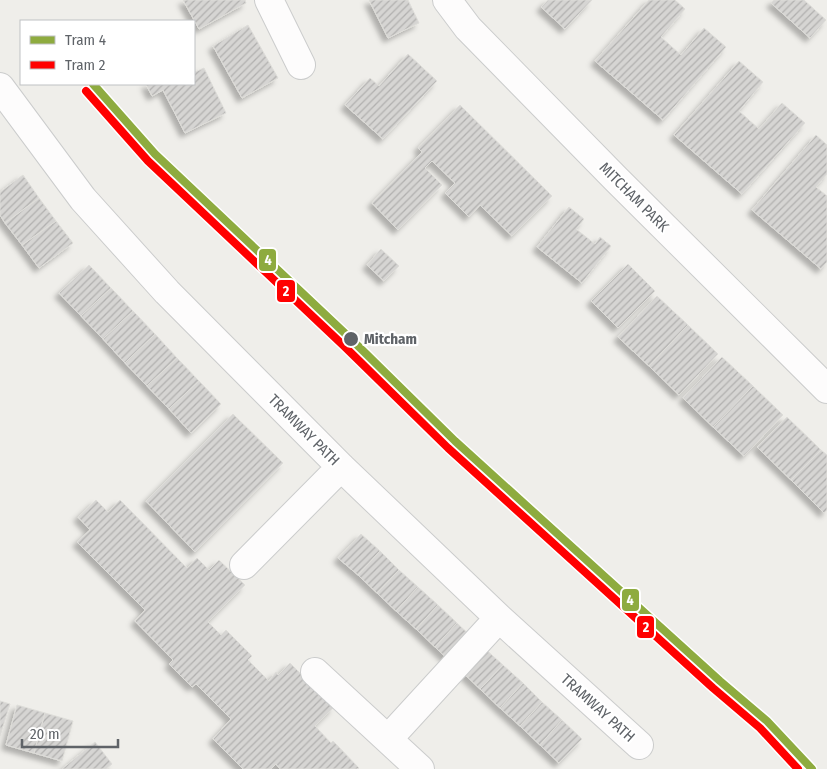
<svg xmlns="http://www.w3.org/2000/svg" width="827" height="769" font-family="'Fira Sans Condensed',sans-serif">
<defs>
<pattern id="building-hatch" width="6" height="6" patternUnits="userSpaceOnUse" patternTransform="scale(1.25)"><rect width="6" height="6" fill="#d6d5d3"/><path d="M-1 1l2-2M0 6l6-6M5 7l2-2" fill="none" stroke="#b1b0af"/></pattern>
<filter id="shadow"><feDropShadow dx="-4.5" dy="4.5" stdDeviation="2.5" flood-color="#0004"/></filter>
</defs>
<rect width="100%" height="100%" fill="#efeeea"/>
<path fill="url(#building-hatch)" stroke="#deddd9" filter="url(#shadow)" d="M 183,0 L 245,0 L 246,3 L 199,29 Z
M 369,0 L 408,0 L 419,23 L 388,38 Z
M 548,0 L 592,0 L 565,29 L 541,7 Z
M 649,0 L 675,0 L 685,9 L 661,37 L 681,55 L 704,28 L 726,47 L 663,120 L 595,61 Z
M 774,0 L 804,0 L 826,20 L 810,38 L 771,3 Z
M 248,25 L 278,78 L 242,98 L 213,46 Z
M 408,54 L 437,81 L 383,139 L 345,105 L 370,78 L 379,86 Z
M 739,61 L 763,82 L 739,111 L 759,129 L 782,103 L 805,123 L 742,194 L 674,135 Z
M 204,68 L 226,113 L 185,133 L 163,90 L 152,96 L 146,84 L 194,84 L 194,69 L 195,72 Z
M 460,105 L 552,196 L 512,236 L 480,205 L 469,217 L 445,193 L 455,183 L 432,161 L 425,168 L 442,185 L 398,230 L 372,203 L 422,152 L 418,148 Z
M 816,135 L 827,145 L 827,174 L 816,187 L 827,196 L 827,262 L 821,269 L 752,210 Z
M 23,175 L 39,198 L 5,223 L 0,215 L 0,192 Z
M 39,198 L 56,221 L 22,245 L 5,223 Z
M 569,207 L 584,219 L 576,229 L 595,244 L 600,237 L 611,246 L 582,283 L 537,247 Z
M 56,221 L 73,243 L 39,268 L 22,245 Z
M 381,249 L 399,266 L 384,281 L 367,265 Z
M 628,264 L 655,291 L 618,328 L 591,301 Z
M 89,265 L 111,288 L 81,316 L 59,293 Z
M 111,288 L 133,311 L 103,339 L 81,316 Z
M 657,296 L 688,325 L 649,366 L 618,337 Z
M 133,311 L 155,334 L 125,363 L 103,339 Z
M 688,325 L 718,354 L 679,395 L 649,366 Z
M 155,334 L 177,358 L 147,386 L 125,363 Z
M 722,357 L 753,386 L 713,427 L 683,398 Z
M 177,358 L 199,381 L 169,409 L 147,386 Z
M 199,381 L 221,404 L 191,433 L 169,409 Z
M 753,386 L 783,415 L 744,456 L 713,427 Z
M 233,414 L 283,463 L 195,552 L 146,501 Z
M 787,417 L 821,450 L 791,480 L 757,447 Z
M 821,450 L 827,455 L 827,510 L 824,513 L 791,480 Z
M 96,500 L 108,512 L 120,500 L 187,568 L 197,558 L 209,570 L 219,560 L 245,585 L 208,622 L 221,635 L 226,630 L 252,656 L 248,660 L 269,681 L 276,672 L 278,675 L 290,663 L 334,707 L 315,726 L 331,743 L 333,741 L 359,768 L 357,769 L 280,769 L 276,764 L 271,769 L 243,769 L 213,739 L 231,719 L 196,684 L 192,687 L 169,664 L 173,660 L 135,621 L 145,610 L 77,542 L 90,530 L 78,517 Z
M 361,534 L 380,551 L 358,575 L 338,558 Z
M 380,551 L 399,570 L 377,593 L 358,575 Z
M 399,570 L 418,587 L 396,611 L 377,593 Z
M 418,587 L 438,605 L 416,629 L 396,611 Z
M 438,605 L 457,623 L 435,647 L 416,629 Z
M 457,623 L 476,641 L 454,665 L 435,647 Z
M 483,647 L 503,665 L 480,689 L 460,670 Z
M 503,665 L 523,683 L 500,708 L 480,689 Z
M 523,683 L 542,702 L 520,726 L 500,708 Z
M 0,701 L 10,704 L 0,736 Z
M 542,702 L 562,720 L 540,745 L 520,726 Z
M 17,705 L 45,713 L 34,753 L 6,745 Z
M 45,713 L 73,721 L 62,761 L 34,753 Z
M 562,720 L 582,739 L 559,763 L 540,745 Z
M 95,742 L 112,764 L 106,769 L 62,769 Z"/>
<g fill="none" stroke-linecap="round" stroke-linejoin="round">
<defs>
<path id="minor" d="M 269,0 L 301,65
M 447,0 L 468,28 L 616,179 L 827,389
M 0,87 L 83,199 L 167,292 L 341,467 L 499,618 L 639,745
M 244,565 L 341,467
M 315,672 L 420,769
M 388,739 L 499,618"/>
</defs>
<use href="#minor" stroke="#cbcccc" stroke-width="30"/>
<use href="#minor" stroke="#fdfcfc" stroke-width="28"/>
<defs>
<path id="tram-1" d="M 93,84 L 155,154 L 351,339 L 455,441 L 720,681 L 767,721 L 812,769"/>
<path id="tram-2" d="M 86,91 L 148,161 L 344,346 L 448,448 L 713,688 L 760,728 L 798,769"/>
</defs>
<use href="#tram-1" stroke="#fff" stroke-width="11"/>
<use href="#tram-2" stroke="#fff" stroke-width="11"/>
<use href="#tram-1" stroke="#8eab3f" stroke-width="8"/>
<use href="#tram-2" stroke="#f00" stroke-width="8"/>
</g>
<circle fill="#5f6368" stroke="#fff" stroke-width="2" cx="351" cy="339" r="8"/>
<g text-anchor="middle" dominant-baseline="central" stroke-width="4.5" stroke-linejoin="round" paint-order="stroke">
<g font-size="15" fill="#5f6368" stroke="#fff">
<text transform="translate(634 197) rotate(45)">MITCHAM PARK</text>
<text transform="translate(304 430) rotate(45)">TRAMWAY PATH</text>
<text transform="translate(598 708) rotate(42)">TRAMWAY PATH</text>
</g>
<g font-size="15" font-weight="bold" fill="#5f6368" stroke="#fff" text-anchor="start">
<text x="364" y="339">Mitcham</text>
</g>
</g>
<g stroke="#fff" stroke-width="2">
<rect x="258" y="248" width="19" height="24" rx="5" fill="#8eab3f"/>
<rect x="276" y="279" width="20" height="24" rx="5" fill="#f00"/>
<rect x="621" y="588" width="19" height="24" rx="5" fill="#8eab3f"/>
<rect x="636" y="615" width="19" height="24" rx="5" fill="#f00"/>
</g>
<g font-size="14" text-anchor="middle" font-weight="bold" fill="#fff">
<text x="268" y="265">4</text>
<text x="286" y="296">2</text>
<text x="630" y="605">4</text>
<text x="646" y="632">2</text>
</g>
<rect x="20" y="20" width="175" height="65" fill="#ffffff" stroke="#bfc1c3"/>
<rect x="30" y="36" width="25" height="8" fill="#8eab3f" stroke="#bfc1c3"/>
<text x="65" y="45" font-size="15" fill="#5f6368">Tram 4</text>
<rect x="30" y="61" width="25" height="8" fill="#ff0000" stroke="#bfc1c3"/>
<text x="65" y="70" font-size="15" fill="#5f6368">Tram 2</text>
<path d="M22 739v8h96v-8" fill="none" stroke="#5f6368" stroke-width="2.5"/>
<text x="30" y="739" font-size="15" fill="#5f6368" stroke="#ffffff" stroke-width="4" paint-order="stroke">20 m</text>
</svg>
